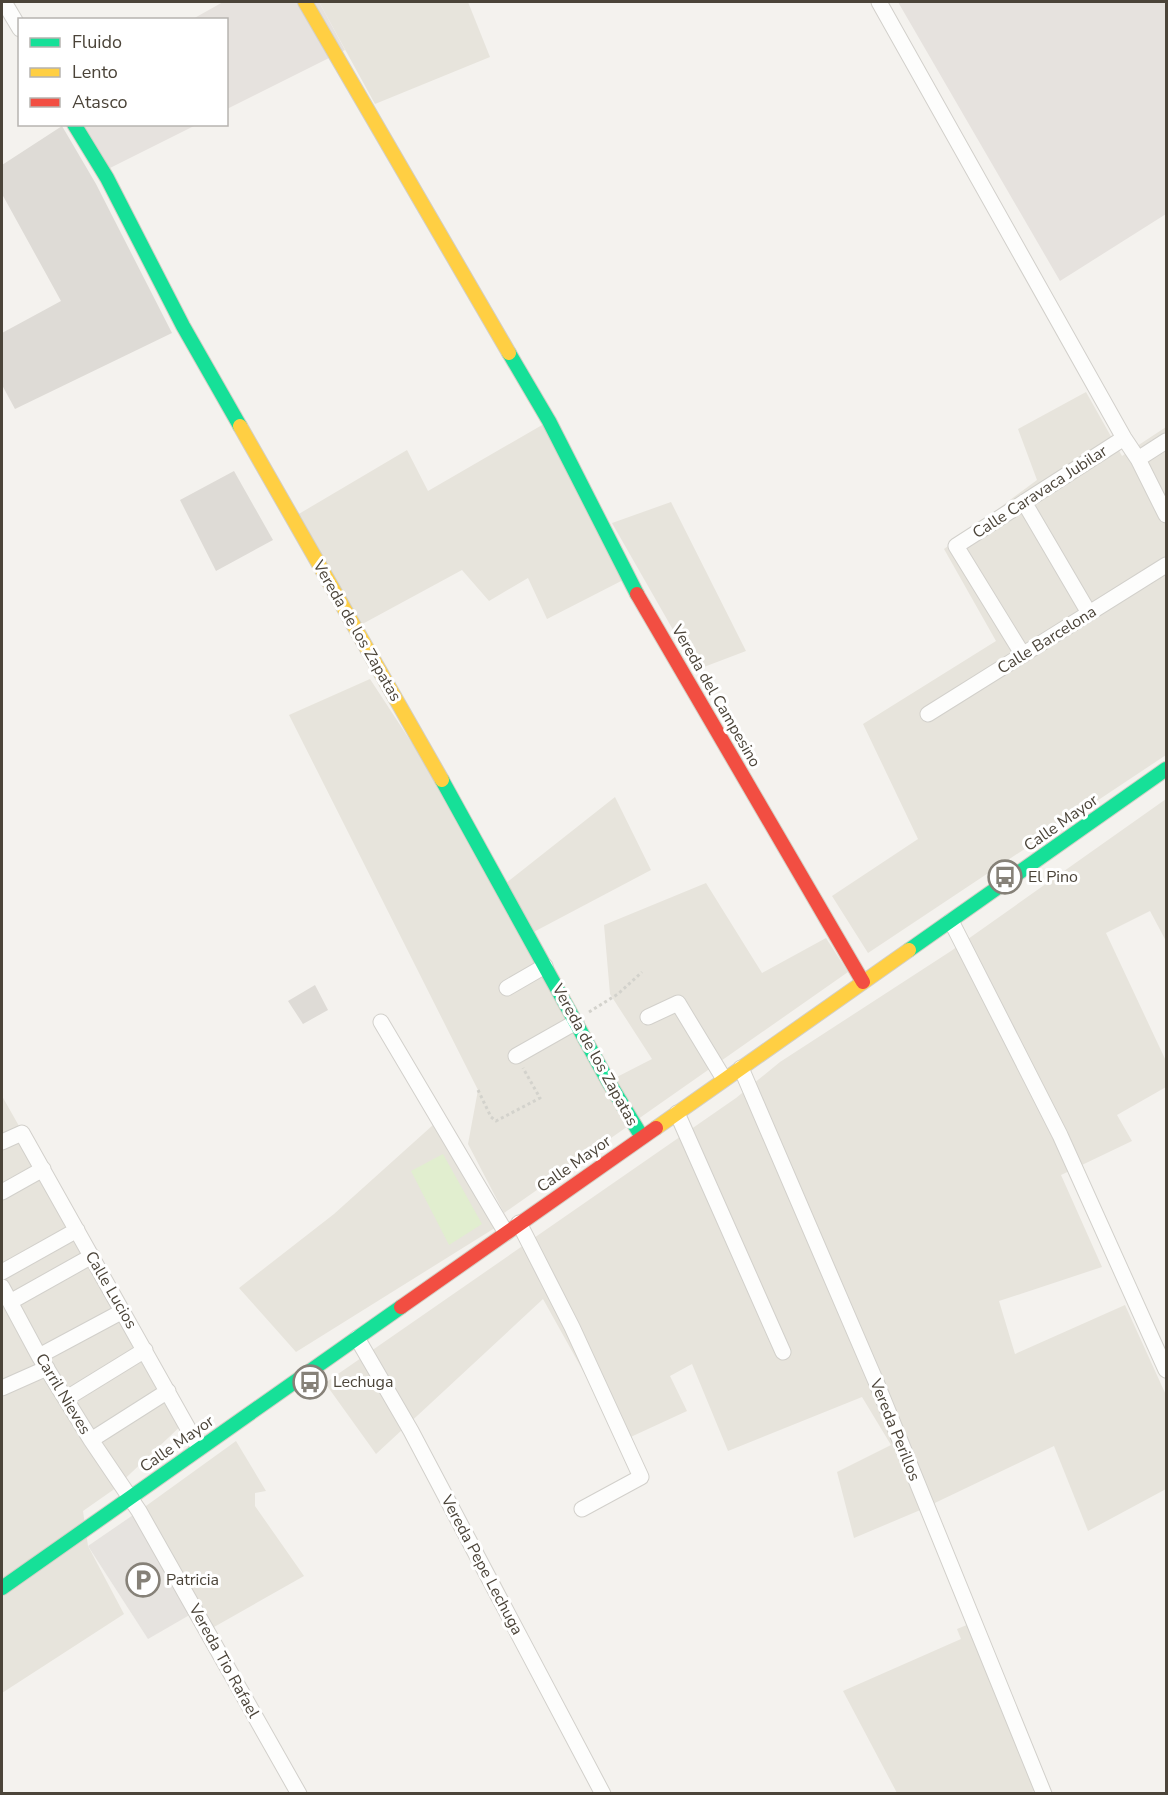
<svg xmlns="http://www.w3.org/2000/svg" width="1168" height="1795" font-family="'Nunito Sans',sans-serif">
<rect width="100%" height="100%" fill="#f4f2ee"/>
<path fill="#e7e4dc" d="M 319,2 L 468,2 L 490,57 L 375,104 Z
M 1086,392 L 1122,456 L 1166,427 L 1166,755 L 868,953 L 832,896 L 918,839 L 863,724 L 996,641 L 944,549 L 1037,480 L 1018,429 Z
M 549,421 L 629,577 L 547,619 L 528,578 L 489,601 L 462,570 L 355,628 L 292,518 L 407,450 L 428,491 Z
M 671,502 L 746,651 L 696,670 L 612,523 Z
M 370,679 L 474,838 L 501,887 L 615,797 L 651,870 L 528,935 L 613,1079 L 652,1059 L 610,994 L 604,925 L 706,883 L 762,973 L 826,938 L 848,972 L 504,1213 L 468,1144 L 478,1090 L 289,715 Z
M 1166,799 L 1166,941 L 1150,911 L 1106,933 L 1166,1061 L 1166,1087 L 1117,1115 L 1132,1141 L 1061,1175 L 1102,1267 L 999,1301 L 1015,1354 L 1125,1305 L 1166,1395 L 1166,1489 L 1088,1531 L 1054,1446 L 918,1511 L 854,1538 L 837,1472 L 891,1445 L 862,1397 L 728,1451 L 692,1364 L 670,1376 L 687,1411 L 622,1441 L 543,1299 L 376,1454 L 325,1383 L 736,1098 L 780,1062 L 951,951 Z
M 2,1096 L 186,1421 L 113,1490 L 83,1511 L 88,1546 L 124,1614 L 2,1693 Z
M 433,1125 L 498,1226 L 296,1352 L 239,1288 L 334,1214 Z
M 236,1441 L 266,1491 L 255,1493 L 255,1506 L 304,1576 L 207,1631 L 139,1511 Z
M 974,1622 L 1042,1788 L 1027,1794 L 897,1793 L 843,1691 L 961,1639 L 957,1629 Z"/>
<path fill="#e6e2de" d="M 223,2 L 319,2 L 345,50 L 227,109 L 226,20 L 191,20 Z
M 898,2 L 1166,2 L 1166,214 L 1060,281 Z
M 83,125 L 196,125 L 108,169 Z"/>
<path fill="#e1eecf" d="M 443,1154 L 482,1224 L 449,1245 L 411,1171 Z"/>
<path fill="#e6e3df" d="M 139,1511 L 193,1613 L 148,1639 L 88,1546 Z"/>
<path fill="#dedbd6" d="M 62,126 L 96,184 L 172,333 L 15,409 L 2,385 L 2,333 L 61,301 L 2,194 L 2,165 Z
M 234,471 L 273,540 L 216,571 L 180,500 Z
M 315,985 L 328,1010 L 303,1024 L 288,1001 Z"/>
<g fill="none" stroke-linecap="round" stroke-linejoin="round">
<defs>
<path id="street" d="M 4,2 L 20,29
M 879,2 L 1124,438 L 1138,459
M 1166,441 L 1138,459 L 1166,515
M 1024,502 L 1089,613
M 1023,655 L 956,546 L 1124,438
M 928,714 L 1166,565
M 951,921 L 1060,1135 L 1166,1370
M 507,988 L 545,966
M 648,1017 L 678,1003 L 724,1079
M 381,1022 L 506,1233
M 516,1056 L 576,1022
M 741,1068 L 877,1384 L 1044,1794
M 677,1113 L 783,1352
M 2,1142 L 22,1133 L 199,1448
M 2,1192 L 43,1169
M 519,1223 L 572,1327 L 641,1477 L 582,1509
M 2,1272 L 77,1230
M 2,1287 L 39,1356 L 91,1440 L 139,1511 L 299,1794
M 10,1302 L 92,1256
M 357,1338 L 411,1431 L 603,1794
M 39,1356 L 123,1311
M 2,1388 L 47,1368
M 67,1398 L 145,1350
M 91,1440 L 168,1391"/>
<path id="fast" d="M 74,124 L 107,178 L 183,326 L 240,426
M 509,353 L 549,421 L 637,594
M 442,780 L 608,1081 L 642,1137
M 909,950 L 1166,769
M 2,1588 L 401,1307"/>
<path id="slow" d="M 305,2 L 509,353
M 240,426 L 442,780
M 656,1128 L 909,950"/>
<path id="jam" d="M 637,594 L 863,982
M 401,1307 L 656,1128"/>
</defs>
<use href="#street" stroke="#d2d0cb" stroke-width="17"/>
<use href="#fast" stroke="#d3cfc5" stroke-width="16"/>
<use href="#slow" stroke="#d3cfc5" stroke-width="16"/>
<use href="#jam" stroke="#d3cfc5" stroke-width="16"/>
<path stroke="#d3d2cc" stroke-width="3" stroke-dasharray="3 3" stroke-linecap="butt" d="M 589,1012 L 618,994 L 642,972
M 478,1090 L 491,1117 L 496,1121 L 540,1098 L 523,1068"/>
<use href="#street" stroke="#fdfdfc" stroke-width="15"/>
<use href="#fast" stroke="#16e098" stroke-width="14"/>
<use href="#slow" stroke="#ffcf43" stroke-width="14"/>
<use href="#jam" stroke="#f24e42" stroke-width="14"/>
</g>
<defs>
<symbol id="bus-ring" viewBox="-11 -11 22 22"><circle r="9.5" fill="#fff" stroke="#868178" stroke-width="1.5"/><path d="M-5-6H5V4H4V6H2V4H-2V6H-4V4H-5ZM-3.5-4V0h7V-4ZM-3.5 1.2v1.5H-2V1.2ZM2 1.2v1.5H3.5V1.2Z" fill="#868178"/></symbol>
<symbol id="parking-ring" viewBox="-11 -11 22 22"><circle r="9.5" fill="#fff" stroke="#868178" stroke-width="1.5"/><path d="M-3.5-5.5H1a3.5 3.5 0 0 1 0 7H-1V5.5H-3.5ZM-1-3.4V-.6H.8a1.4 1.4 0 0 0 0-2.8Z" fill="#868178"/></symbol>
</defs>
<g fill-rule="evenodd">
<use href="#bus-ring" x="986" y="858" width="38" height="38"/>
<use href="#bus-ring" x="291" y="1363" width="38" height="38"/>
<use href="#parking-ring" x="124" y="1561" width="38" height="38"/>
</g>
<g text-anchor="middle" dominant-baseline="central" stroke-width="6" stroke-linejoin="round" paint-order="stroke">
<g font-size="16" fill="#4b4439" stroke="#fff">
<text transform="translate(1040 492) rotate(-33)">Calle Caravaca Jubilar</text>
<text transform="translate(357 631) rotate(60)">Vereda de los Zapatas</text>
<text transform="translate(1047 640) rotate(-32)">Calle Barcelona</text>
<text transform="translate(716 696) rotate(60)">Vereda del Campesino</text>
<text transform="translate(1061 823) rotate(-35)">Calle Mayor</text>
<text transform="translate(595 1055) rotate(61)">Vereda de los Zapatas</text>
<text transform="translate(574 1164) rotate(-35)">Calle Mayor</text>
<text transform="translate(111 1290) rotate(60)">Calle Lucios</text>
<text transform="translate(63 1394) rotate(59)">Carril Nieves</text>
<text transform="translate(895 1430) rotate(68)">Vereda Perillos</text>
<text transform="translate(177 1444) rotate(-35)">Calle Mayor</text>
<text transform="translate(482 1565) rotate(62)">Vereda Pepe Lechuga</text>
<text transform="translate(224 1661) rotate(61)">Vereda Tio Rafael</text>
</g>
<g font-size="16" fill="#4b4439" stroke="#fff" text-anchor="start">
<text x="1028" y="877">El Pino</text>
<text x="333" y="1382">Lechuga</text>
<text x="166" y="1580">Patricia</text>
</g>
</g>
<rect width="1168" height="1795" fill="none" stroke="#4b4439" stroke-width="6"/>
<rect x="18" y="18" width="210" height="108" fill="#ffffff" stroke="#b7b4b0" stroke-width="1.5"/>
<rect x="30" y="38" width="30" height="9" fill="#16e098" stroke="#b7b4b0" stroke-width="1.5"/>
<text x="72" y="48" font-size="18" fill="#4b4439">Fluido</text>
<rect x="30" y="68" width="30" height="9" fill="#ffcf43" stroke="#b7b4b0" stroke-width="1.5"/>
<text x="72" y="78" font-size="18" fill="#4b4439">Lento</text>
<rect x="30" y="98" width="30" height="9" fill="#f24e42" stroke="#b7b4b0" stroke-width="1.5"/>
<text x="72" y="108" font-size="18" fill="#4b4439">Atasco</text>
</svg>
